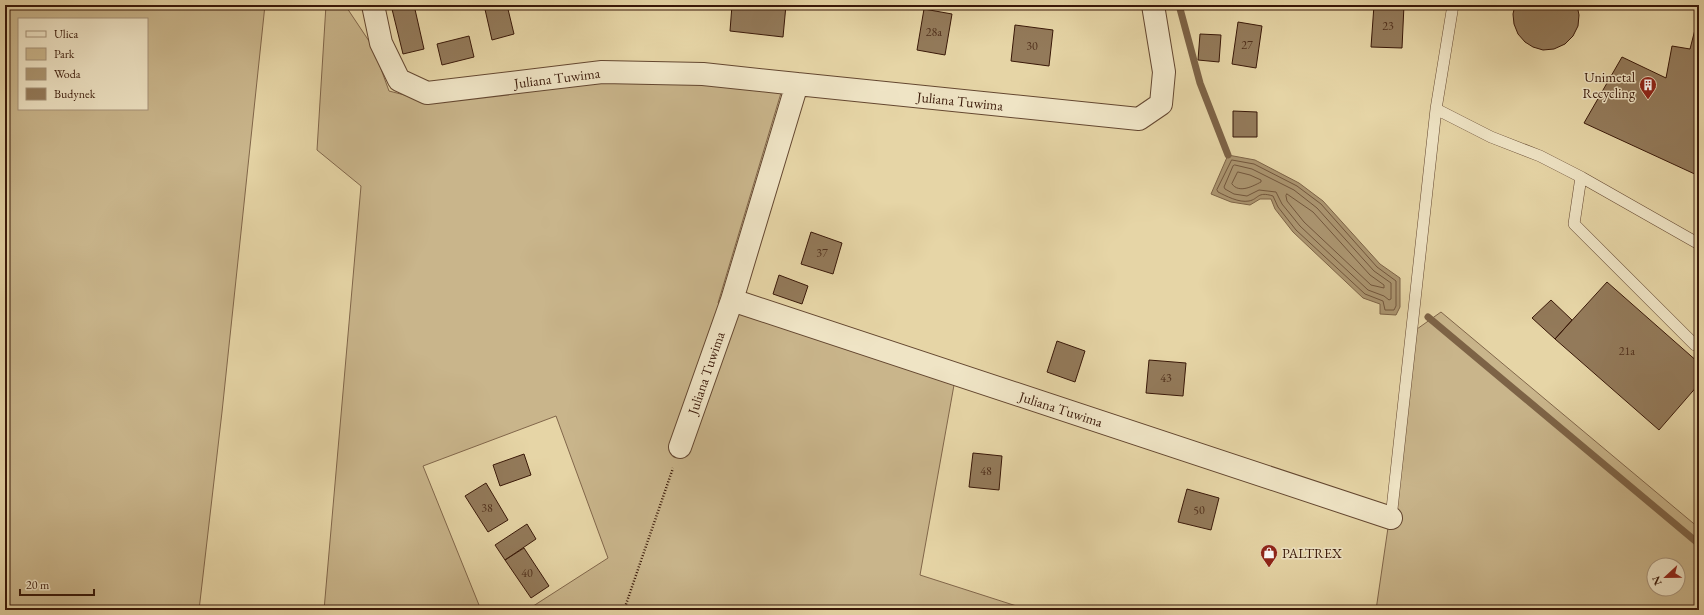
<svg xmlns="http://www.w3.org/2000/svg" width="1704" height="615" font-family="'EB Garamond',serif">
<rect width="100%" height="100%" fill="#e6d5a6"/>
<filter id="stains"><feTurbulence type="fractalNoise" baseFrequency=".005" numOctaves="4"/><feColorMatrix values="0 0 0 0 .2 0 0 0 0 .09 0 0 0 0 .02 0 0 0 .5 -.17"/></filter>
<radialGradient id="worn" r=".72"><stop offset=".6" stop-color="#630" stop-opacity="0"/><stop offset="1" stop-color="#630" stop-opacity=".3"/></radialGradient>
<path fill="#c9b58b" stroke="#81664a" fill-rule="evenodd" d="M 5,5 L 265,5 L 222,412 L 199,610 L 5,610 ZM 19,19 L 147,19 L 147,109 L 19,109 Z
M 326,5 L 345,5 L 373,47 L 389,91 L 428,101 L 598,81 L 700,81 L 781,93 L 718,303 L 954,385 L 920,575 L 1029,610 L 527,610 L 608,558 L 556,416 L 423,466 L 481,610 L 324,610 L 361,186 L 317,150 Z
M 1441,312 L 1699,528 L 1699,610 L 1376,610 L 1417,329 ZM 1654,565 L 1678,565 L 1678,589 L 1654,589 Z"/>
<path fill="#ab9570" stroke="#7d6346" d="M 1228,155 L 1255,160 L 1299,183 L 1323,201 L 1380,264 L 1400,278 L 1400,307 L 1396,315 L 1380,314 L 1380,304 L 1363,298 L 1293,232 L 1275,209 L 1271,199 L 1260,199 L 1250,205 L 1231,202 L 1211,194 Z"/>
<g fill="none" stroke-linecap="round" stroke-linejoin="round">
<path stroke="#72563c" stroke-width="1" d="M 1232,160 L 1254,164 L 1297,186 L 1321,204 L 1377,267 L 1396,281 L 1396,306 L 1394,310 L 1385,310 L 1383,301 L 1365,294 L 1296,230 L 1278,207 L 1273,196 C 1257,191 1259,199 1249,201 C 1239,203 1226,196 1218,192 L 1217,190 Z
M 1235,165 L 1252,169 L 1294,190 L 1317,208 L 1374,271 L 1391,283 L 1391,299 L 1389,300 L 1384,296 L 1368,290 L 1300,226 L 1282,204 L 1276,192 L 1259,190 L 1247,196 L 1234,194 L 1225,189 L 1224,187 L 1233,166 Z
M 1238,172 L 1250,175 L 1261,180 L 1261,182 C 1253,186 1239,194 1232,184 Z
M 1287,194 L 1313,212 L 1370,275 L 1384,285 L 1384,288 L 1371,285 L 1304,222 L 1287,201 L 1286,196 Z"/>
<path stroke="#7d6346" stroke-width="7" d="M 1179,5 L 1200,83 L 1228,155
M 1428,317 L 1699,544"/>
</g>
<path fill="#937a5a" stroke="#391808" d="M 391,5 L 414,5 L 424,49 L 403,54 Z
M 484,5 L 507,5 L 514,34 L 492,40 Z
M 732,5 L 786,5 L 783,37 L 730,31 Z
M 1374,5 L 1404,5 L 1402,48 L 1371,47 Z
M 1515,5 L 1577,5 L 1579,15 L 1578,26 L 1573,36 L 1565,44 L 1554,49 L 1543,50 L 1533,47 L 1525,42 L 1518,34 L 1514,24 L 1513,14 Z
M 924,9 L 952,14 L 945,55 L 917,50 Z
M 1699,14 L 1699,176 L 1584,123 L 1622,57 L 1666,78 L 1672,46 L 1690,49 Z
M 1238,22 L 1262,26 L 1256,68 L 1232,64 Z
M 1015,25 L 1053,30 L 1049,66 L 1011,61 Z
M 1200,34 L 1221,35 L 1219,62 L 1198,60 Z
M 469,36 L 474,57 L 442,65 L 437,44 Z
M 1233,111 L 1257,112 L 1257,137 L 1233,137 Z
M 811,232 L 842,243 L 833,274 L 801,264 Z
M 779,275 L 808,286 L 802,304 L 773,294 Z
M 1607,282 L 1699,363 L 1699,384 L 1659,430 L 1555,339 Z
M 1551,300 L 1572,320 L 1555,339 L 1532,318 Z
M 1057,341 L 1085,351 L 1075,382 L 1047,372 Z
M 1149,360 L 1186,363 L 1183,396 L 1146,393 Z
M 973,453 L 1002,456 L 999,490 L 969,487 Z
M 524,454 L 531,475 L 500,486 L 493,465 Z
M 486,483 L 508,520 L 488,532 L 465,496 Z
M 1187,489 L 1219,498 L 1211,530 L 1178,522 Z
M 527,524 L 536,539 L 505,560 L 495,545 Z
M 524,548 L 549,586 L 531,598 L 505,560 Z"/>
<g fill="none" stroke-linecap="round" stroke-linejoin="round">
<defs>
<path id="service" d="M 1453,5 L 1436,109 L 1491,137 L 1540,156 L 1581,177 L 1574,224 L 1695,345
M 1581,177 L 1699,244
M 1391,518 L 1436,109"/>
<path id="minor" d="M 373,5 L 381,43 L 399,80 L 427,93 L 602,72 L 703,74 L 797,84
M 732,300 L 1391,518
M 680,447 L 732,300 L 797,84 L 1139,119 L 1161,104 L 1164,72 L 1153,5"/>
</defs>
<use href="#service" stroke="#644730" stroke-width="12"/>
<use href="#minor" stroke="#644730" stroke-width="24"/>
<path stroke="#391808" stroke-width="2.5" stroke-dasharray="1 2" stroke-linecap="butt" d="M 624,610 L 673,468"/>
<use href="#service" stroke="#efe4c5" stroke-width="11"/>
<use href="#minor" stroke="#efe4c5" stroke-width="22"/>
</g>
<defs>
<symbol id="building-pin" viewBox="-11 -11 22 30"><path d="M0 17L-7.5 6A9.5 9.5 0 1 1 7.5 6Z" fill="#8f2418" stroke="#efe4c5"/><path d="M-4-6H4V6H1V3H-1V6H-4ZM-2.5-4.3h1.7v1.8h-1.7ZM.8-4.3h1.7v1.8H.8ZM-2.5-1h1.7V.8h-1.7ZM.8-1h1.7V.8H.8Z" fill="#fff"/></symbol>
<symbol id="shop-pin" viewBox="-11 -11 22 30"><path d="M0 17L-7.5 6A9.5 9.5 0 1 1 7.5 6Z" fill="#8f2418" stroke="#efe4c5"/><path d="M-5-2.5h2.3a2.7 3.5 0 0 1 5.4 0H5L5.5 6h-11ZM-1.5-2.5h3a1.5 2.3 0 0 0-3 0Z" fill="#fff"/></symbol>
</defs>
<g fill-rule="evenodd">
<use href="#building-pin" x="1638" y="75" width="20" height="27"/>
<use href="#shop-pin" x="1259" y="543" width="20" height="27"/>
</g>
<g text-anchor="middle" dominant-baseline="central" stroke-width="3" stroke-linejoin="round" paint-order="stroke">
<g font-size="12" fill="#50301c">
<text x="1388" y="26">23</text>
<text x="934" y="32">28a</text>
<text x="1247" y="45">27</text>
<text x="1032" y="46">30</text>
<text x="822" y="253">37</text>
<text x="1627" y="351">21a</text>
<text x="1166" y="378">43</text>
<text x="986" y="471">48</text>
<text x="487" y="508">38</text>
<text x="1199" y="510">50</text>
<text x="527" y="573">40</text>
</g>
<g font-size="14" fill="#391808" stroke="#efe4c5" text-anchor="end">
<text x="1635" y="77">Unimetal<tspan x="1635" dy="16">Recycling</tspan></text>
<text x="1282" y="553" text-anchor="start">PALTREX</text>
</g>
<g font-size="14" fill="#391808" stroke="#efe4c5">
<text transform="translate(557 78) rotate(-7)">Juliana Tuwima</text>
<text transform="translate(960 101) rotate(6)">Juliana Tuwima</text>
<text transform="translate(706 373) rotate(-71)">Juliana Tuwima</text>
<text transform="translate(1061 409) rotate(18)">Juliana Tuwima</text>
</g>
</g>
<rect width="1704" height="615" fill="none" stroke="#e6d5a6" stroke-width="20"/>
<rect x="6" y="6" width="1692" height="603" fill="none" stroke="#391808" stroke-width="2"/>
<rect x="10" y="10" width="1684" height="595" fill="none" stroke="#391808"/>
<rect x="18" y="18" width="130" height="92" fill="#efe4c5" stroke="#a69279"/>
<rect x="26" y="31" width="20" height="6" fill="#efe4c5" stroke="#a69279"/>
<text x="54" y="38" font-size="12" fill="#391808">Ulica</text>
<rect x="26" y="48" width="20" height="12" fill="#c9b58b" stroke="#a69279"/>
<text x="54" y="58" font-size="12" fill="#391808">Park</text>
<rect x="26" y="68" width="20" height="12" fill="#ab9570" stroke="#a69279"/>
<text x="54" y="78" font-size="12" fill="#391808">Woda</text>
<rect x="26" y="88" width="20" height="12" fill="#937a5a" stroke="#a69279"/>
<text x="54" y="98" font-size="12" fill="#391808">Budynek</text>
<g transform="translate(1666 577) rotate(248)"><circle r="19" fill="#efe4c5" stroke="#a69279"/>
<path d="M0-3L7 15L0 10L-7 15Z" fill="#8f2418"/>
<text y="-6" font-size="11" font-weight="bold" text-anchor="middle" fill="#391808">N</text>
</g>
<path d="M20 589v6h74v-6" fill="none" stroke="#391808" stroke-width="2"/>
<text x="26" y="589" font-size="12" fill="#391808" stroke="#efe4c5" stroke-width="3" paint-order="stroke">20 m</text>
<rect width="100%" height="100%" filter="url(#stains)"/>
<rect width="100%" height="100%" fill="url(#worn)"/>
</svg>
